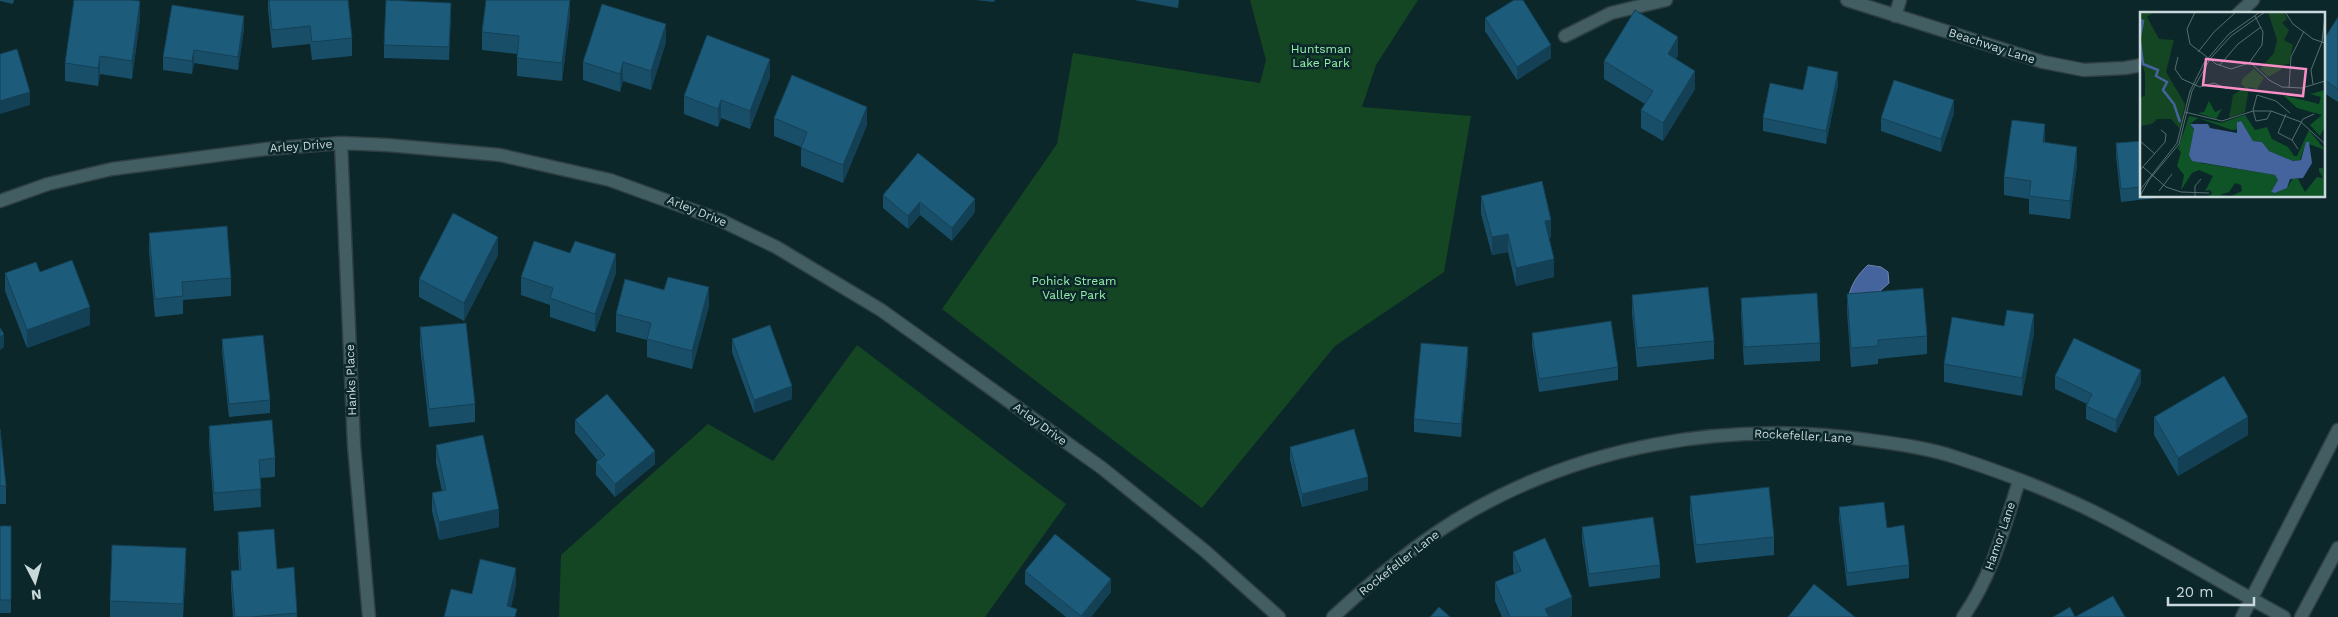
<svg xmlns="http://www.w3.org/2000/svg" width="2338" height="617" font-family="'Work Sans',sans-serif">
<rect width="100%" height="100%" fill="#0b272a"/>
<path fill="#154623" d="M 1250,0 L 1418,0 L 1376,65 L 1362,107 L 1471,116 L 1444,272 L 1335,346 L 1202,508 L 942,309 L 1057,144 L 1073,53 L 1260,83 L 1266,60 Z
M 857,345 L 1066,504 L 985,617 L 559,617 L 561,555 L 708,424 L 773,461 Z"/>
<path fill="#45639d" stroke="#6d86af" d="M 1868,265 L 1881,267 L 1888,272 L 1889,283 L 1880,291 L 1848,299 C 1851,285 1857,275 1868,265 Z"/>
<g fill="none" stroke-linecap="round" stroke-linejoin="round">
<defs>
<path id="minor" d="M 1847,0 L 2043,62 L 2084,70 L 2125,68 L 2142,65
M 2238,14 L 2253,0
M 1895,16 L 1900,0
M 1565,36 L 1611,13 L 1666,0
M 341,143 L 354,445 L 369,617
M 0,201 L 48,184 L 112,169 L 266,149 L 341,143 L 387,145 L 500,155 L 610,180 L 720,220 L 776,247 L 881,310 L 1102,468 L 1205,551 L 1279,617
M 1333,617 C 1371,582 1412,547 1456,520 C 1579,445 1727,420 1868,440 C 1897,444 1928,448 1955,457 C 2001,472 2049,490 2092,511 C 2157,543 2220,582 2284,617
M 1963,617 C 1992,576 2004,528 2019,481
M 2242,617 L 2338,430
M 2301,617 L 2338,548"/>
</defs>
<use href="#minor" stroke="#303f43" stroke-width="15"/>
<use href="#minor" stroke="#425e62" stroke-width="12"/>
</g>
<path fill="#194e69" d="M 0,0 L 14,0 L 13,4 L 0,1 Z
M 268,0 L 348,0 L 352,38 L 352,56 L 312,60 L 310,44 L 272,48 L 268,10 Z
M 975,0 L 995,0 L 994,2 Z
M 1134,0 L 1179,0 L 1178,8 Z
M 451,16 L 449,60 L 384,58 L 384,45 Z
M 570,16 L 562,81 L 517,76 L 517,54 L 482,50 L 482,32 Z
M 2338,17 L 2338,102 L 2324,93 L 2324,39 Z
M 1485,18 L 1551,58 L 1517,80 L 1485,31 Z
M 140,19 L 132,79 L 100,74 L 98,86 L 65,81 L 65,63 Z
M 244,29 L 238,70 L 194,63 L 192,74 L 163,70 L 163,57 Z
M 666,42 L 651,90 L 623,81 L 620,92 L 583,80 L 583,62 Z
M 1678,55 L 1676,59 L 1695,89 L 1663,141 L 1641,128 L 1641,110 L 1645,104 L 1604,79 L 1604,61 Z
M 770,77 L 750,129 L 721,118 L 718,127 L 684,114 L 684,96 Z
M 1838,85 L 1826,144 L 1763,131 L 1763,118 L 1803,90 Z
M 1954,113 L 1941,152 L 1881,131 L 1881,118 Z
M 774,118 L 867,125 L 843,183 L 801,166 L 801,147 L 774,136 Z
M 2142,141 L 2142,196 L 2174,196 L 2121,202 L 2116,156 L 2116,143 Z
M 2045,142 L 2077,165 L 2070,219 L 2029,214 L 2029,199 L 2004,195 L 2004,177 Z
M 883,195 L 975,212 L 952,241 L 920,215 L 908,229 L 883,208 Z
M 1481,196 L 1551,238 L 1549,238 L 1554,277 L 1516,286 L 1508,252 L 1492,255 L 1481,214 Z
M 149,233 L 231,278 L 231,296 L 183,300 L 183,314 L 155,317 L 149,251 Z
M 498,255 L 464,321 L 419,297 L 419,279 Z
M 40,272 L 90,325 L 27,348 L 5,291 L 5,273 Z
M 616,273 L 595,332 L 550,317 L 550,305 L 521,295 L 521,277 Z
M 1847,294 L 1927,336 L 1927,354 L 1878,359 L 1878,364 L 1851,367 L 1847,312 Z
M 1632,295 L 1714,341 L 1714,359 L 1637,367 L 1632,313 Z
M 1741,298 L 1820,343 L 1820,361 L 1744,365 L 1741,316 Z
M 709,306 L 692,369 L 647,357 L 647,340 L 616,332 L 616,314 Z
M 2004,326 L 2034,333 L 2022,396 L 1944,382 L 1944,364 Z
M 420,327 L 475,404 L 475,422 L 429,427 L 420,346 Z
M 1532,333 L 1618,367 L 1618,380 L 1539,392 L 1532,346 Z
M 222,339 L 270,400 L 270,413 L 229,417 L 222,352 Z
M 732,339 L 792,399 L 754,413 L 732,352 Z
M 1468,360 L 1461,437 L 1414,432 L 1414,419 Z
M 2055,376 L 2141,383 L 2116,433 L 2086,419 L 2086,406 L 2087,404 L 2055,389 Z
M 2154,417 L 2248,435 L 2178,476 L 2154,435 Z
M 575,420 L 655,464 L 615,497 L 596,475 L 596,462 L 598,461 L 575,433 Z
M 209,426 L 275,458 L 275,477 L 260,478 L 261,507 L 214,511 L 209,444 Z
M 0,429 L 6,486 L 6,504 L 0,504 Z
M 436,445 L 499,527 L 439,540 L 432,511 L 432,493 L 442,491 L 436,463 Z
M 1290,447 L 1368,490 L 1302,507 L 1290,460 Z
M 1690,496 L 1774,537 L 1774,555 L 1696,563 L 1690,514 Z
M 1839,507 L 1887,528 L 1909,565 L 1909,578 L 1847,586 L 1839,520 Z
M 0,526 L 11,526 L 11,613 L 0,613 Z
M 1582,527 L 1660,565 L 1660,578 L 1589,587 L 1582,540 Z
M 238,532 L 277,569 L 297,613 L 297,617 L 233,617 L 231,589 L 231,571 L 239,570 L 238,550 Z
M 1513,552 L 1572,616 L 1568,617 L 1502,617 L 1495,601 L 1495,582 L 1514,574 L 1513,570 Z
M 186,566 L 183,617 L 110,617 L 110,601 Z
M 1025,571 L 1111,592 L 1091,617 L 1066,617 L 1025,584 Z"/>
<path fill="#144055" d="M 570,0 L 570,16 L 562,81 L 562,63 Z
M 140,1 L 140,19 L 132,79 L 132,61 Z
M 244,16 L 244,29 L 238,70 L 238,57 Z
M 666,24 L 666,42 L 651,90 L 651,71 Z
M 1678,37 L 1678,55 L 1668,72 L 1668,54 Z
M 1551,45 L 1551,58 L 1517,80 L 1517,67 Z
M 194,50 L 194,63 L 192,74 L 192,61 Z
M 100,56 L 100,74 L 98,86 L 98,68 Z
M 770,59 L 770,77 L 750,129 L 750,111 Z
M 623,62 L 623,81 L 620,92 L 620,74 Z
M 1695,71 L 1695,89 L 1663,141 L 1663,123 Z
M 1838,72 L 1838,85 L 1826,144 L 1826,131 Z
M 30,92 L 30,105 L 0,114 L 0,101 Z
M 721,100 L 721,118 L 718,127 L 718,109 Z
M 1954,100 L 1954,113 L 1941,152 L 1941,139 Z
M 867,107 L 867,125 L 843,183 L 843,165 Z
M 2045,124 L 2045,143 L 2043,142 Z
M 2077,147 L 2077,165 L 2070,219 L 2070,201 Z
M 975,199 L 975,212 L 952,241 L 952,228 Z
M 920,202 L 920,215 L 908,229 L 908,216 Z
M 1551,220 L 1551,238 L 1545,239 L 1545,221 Z
M 1508,234 L 1508,252 L 1492,255 L 1492,237 Z
M 498,237 L 498,255 L 464,321 L 464,303 Z
M 616,254 L 616,273 L 595,332 L 595,314 Z
M 1554,259 L 1554,277 L 1516,286 L 1516,268 Z
M 709,287 L 709,306 L 692,369 L 692,351 Z
M 90,307 L 90,325 L 27,348 L 27,330 Z
M 2034,314 L 2034,333 L 2022,396 L 2022,378 Z
M 4,334 L 4,347 L 0,350 L 0,337 Z
M 1468,347 L 1468,360 L 1461,437 L 1461,424 Z
M 2141,370 L 2141,383 L 2116,433 L 2116,420 Z
M 792,386 L 792,399 L 754,413 L 754,400 Z
M 2248,417 L 2248,435 L 2178,476 L 2178,458 Z
M 655,451 L 655,464 L 615,497 L 615,484 Z
M 1368,477 L 1368,490 L 1302,507 L 1302,494 Z
M 499,509 L 499,527 L 439,540 L 439,522 Z
M 186,548 L 186,566 L 183,617 L 183,604 Z
M 516,568 L 516,586 L 509,617 L 507,606 Z
M 1111,579 L 1111,592 L 1091,617 L 1081,617 Z
M 1572,597 L 1572,616 L 1568,617 L 1545,617 L 1545,609 Z"/>
<path fill="#1d5b7a" stroke="#144055" d="M 74,0 L 131,0 L 140,1 L 132,61 L 100,56 L 98,68 L 65,63 Z
M 269,0 L 348,0 L 352,38 L 312,42 L 310,26 L 272,30 Z
M 386,0 L 451,3 L 449,47 L 384,45 Z
M 486,0 L 570,0 L 562,63 L 517,58 L 519,36 L 482,32 Z
M 1514,0 L 1523,0 L 1551,45 L 1517,67 L 1485,18 Z
M 602,4 L 666,24 L 651,71 L 623,62 L 620,74 L 583,62 Z
M 172,5 L 244,16 L 238,57 L 194,50 L 192,61 L 163,57 Z
M 1635,10 L 1678,37 L 1668,54 L 1695,71 L 1663,123 L 1641,110 L 1653,91 L 1604,61 Z
M 2338,17 L 2338,89 L 2324,80 L 2324,39 Z
M 707,35 L 770,59 L 750,111 L 721,100 L 718,109 L 684,96 Z
M 17,49 L 30,92 L 0,101 L 0,54 Z
M 1808,66 L 1838,72 L 1826,131 L 1763,118 L 1770,83 L 1803,90 Z
M 792,75 L 867,107 L 843,165 L 801,148 L 807,132 L 774,118 Z
M 1894,80 L 1954,100 L 1941,139 L 1881,118 Z
M 2012,120 L 2045,124 L 2043,142 L 2077,147 L 2070,201 L 2029,196 L 2031,181 L 2004,177 Z
M 2142,141 L 2142,187 L 2121,189 L 2116,143 Z
M 918,153 L 975,199 L 952,228 L 920,202 L 908,216 L 883,195 Z
M 1542,181 L 1551,220 L 1545,221 L 1554,259 L 1516,268 L 1508,234 L 1492,237 L 1481,196 Z
M 453,213 L 498,237 L 464,303 L 419,279 Z
M 227,226 L 231,278 L 182,282 L 183,296 L 155,299 L 149,233 Z
M 534,241 L 570,253 L 575,241 L 616,254 L 595,314 L 550,298 L 553,288 L 521,277 Z
M 72,260 L 90,307 L 27,330 L 5,273 L 36,262 L 40,272 Z
M 668,277 L 709,287 L 692,351 L 647,339 L 651,323 L 616,314 L 625,279 L 664,290 Z
M 1708,287 L 1714,341 L 1637,348 L 1632,295 Z
M 1923,288 L 1927,336 L 1878,340 L 1878,346 L 1851,348 L 1847,294 Z
M 1817,293 L 1820,343 L 1744,347 L 1741,298 Z
M 2007,310 L 2034,314 L 2022,378 L 1944,364 L 1952,317 L 2004,326 Z
M 1611,321 L 1618,367 L 1539,379 L 1532,333 Z
M 466,323 L 475,404 L 429,409 L 420,327 Z
M 770,325 L 792,386 L 754,400 L 732,339 Z
M 0,328 L 4,334 L 0,337 Z
M 263,335 L 270,400 L 229,404 L 222,339 Z
M 2074,338 L 2141,370 L 2116,420 L 2086,406 L 2092,394 L 2055,376 Z
M 1421,343 L 1468,347 L 1461,424 L 1414,419 Z
M 2224,376 L 2248,417 L 2178,458 L 2154,417 Z
M 607,394 L 655,451 L 615,484 L 596,462 L 605,455 L 575,420 Z
M 272,420 L 275,458 L 259,460 L 261,489 L 214,493 L 209,426 Z
M 0,429 L 6,486 L 0,486 Z
M 1354,429 L 1368,477 L 1302,494 L 1290,447 Z
M 483,435 L 499,509 L 439,522 L 432,493 L 446,490 L 436,445 Z
M 1769,487 L 1774,537 L 1696,545 L 1690,496 Z
M 1884,502 L 1887,528 L 1904,525 L 1909,565 L 1847,573 L 1839,507 Z
M 1653,517 L 1660,565 L 1589,574 L 1582,527 Z
M 0,526 L 11,526 L 11,600 L 0,600 Z
M 274,529 L 277,569 L 294,567 L 297,613 L 251,617 L 235,617 L 231,571 L 241,570 L 238,532 Z
M 1055,534 L 1111,579 L 1081,616 L 1025,571 Z
M 1545,538 L 1572,597 L 1545,609 L 1549,617 L 1510,617 L 1495,582 L 1521,571 L 1513,552 Z
M 112,545 L 186,548 L 183,604 L 110,601 Z
M 480,559 L 516,568 L 507,606 L 517,609 L 515,617 L 444,617 L 451,589 L 472,594 Z
M 1814,584 L 1855,617 L 1788,617 Z
M 2113,596 L 2125,617 L 2053,617 L 2070,607 L 2075,617 Z
M 1439,607 L 1450,617 L 1430,617 Z"/>
<g text-anchor="middle" dominant-baseline="central" stroke-width="5" stroke-linejoin="round" paint-order="stroke">
<g font-size="12" fill="#c9d8da" stroke="#0b272a">
<text transform="translate(1992 46) rotate(18)">Beachway Lane</text>
<text transform="translate(301 146) rotate(-4)">Arley Drive</text>
<text transform="translate(697 211) rotate(22)">Arley Drive</text>
<text transform="translate(351 380) rotate(-92)">Hanks Place</text>
<text transform="translate(1040 424) rotate(36)">Arley Drive</text>
<text transform="translate(1803 436) rotate(3)">Rockefeller Lane</text>
<text transform="translate(2000 536) rotate(-71)">Hamor Lane</text>
<text transform="translate(1399 563) rotate(-38)">Rockefeller Lane</text>
</g>
<g font-size="12" fill="#96efa9" stroke="#0b272a">
<text x="1321" y="49">Huntsman<tspan x="1321" dy="14">Lake Park</tspan></text>
<text x="1074" y="281">Pohick Stream<tspan x="1074" dy="14">Valley Park</tspan></text>
</g>
</g>
<g transform="translate(2140 12)">
<rect width="185" height="185" fill="#0b272a"/>
<path d="M 0,0 L 14,0 L 7,5 L 19,27 L 34,28 L 26,60 L 45,92 L 40,117 L 31,107 L 17,107 L 12,112 L 0,114 L 0,87 L 5,83 L 5,61 L 0,47 ZM 128,0 L 144,0 L 147,7 L 142,11 L 149,18 L 144,28 L 153,33 L 149,52 L 142,53 L 142,57 L 128,65 L 120,57 L 134,41 L 137,28 ZM 114,57 L 124,66 L 117,77 L 109,75 L 105,100 L 89,106 L 93,83 L 105,75 L 101,72 L 103,66 Z" fill="#154623"/>
<path d="M 185,78 L 185,114 L 180,124 L 170,113 L 182,103 L 157,96 L 143,83 L 179,92 L 181,85 L 170,82 ZM 69,89 L 75,100 L 82,97 L 76,107 L 58,101 L 64,100 ZM 105,103 L 115,118 L 127,115 L 132,127 L 148,135 L 154,144 L 157,144 L 169,118 L 185,138 L 166,131 L 160,148 L 153,149 L 129,139 L 122,130 L 113,129 L 100,109 L 97,110 L 99,117 L 92,118 L 58,106 L 50,112 L 54,118 L 50,145 L 61,151 L 135,163 L 138,168 L 131,180 L 135,181 L 147,176 L 153,166 L 158,167 L 165,180 L 177,165 L 183,166 L 179,159 L 179,156 L 183,156 L 185,185 L 66,185 L 72,182 L 70,178 L 65,179 L 73,164 L 59,158 L 52,161 L 41,178 L 44,163 L 37,154 L 41,140 L 38,137 L 49,104 L 81,111 ZM 95,171 L 101,173 L 102,179 L 91,184 L 80,183 L 89,180 Z" fill="#0f5427" fill-rule="evenodd"/>
<path d="M 101,109 L 113,129 L 122,130 L 129,139 L 153,149 L 161,148 L 166,130 L 169,130 L 172,151 L 163,166 L 150,167 L 147,176 L 135,181 L 131,180 L 138,168 L 135,163 L 52,149 L 49,143 L 54,117 L 50,112 L 68,112 L 70,116 L 97,121 L 97,110 Z" fill="#45639d"/>
<path fill="none" stroke="#45639d" stroke-width="2.5" d="M 0,8 L 3,9 L 0,24M 0,30 L 3,52 L 18,58 L 16,64 L 27,70 L 23,78 L 34,92 L 40,110"/>
<path fill="none" stroke="#576e70" stroke-width="1" d="M 55,0 L 47,17 L 50,32 L 76,52 L 91,57 L 109,51 L 122,33 L 123,20 L 115,4M 145,0 L 153,12 L 173,27 L 185,31M 58,40 L 74,20 L 96,0M 38,45 L 35,57 L 42,67 L 60,75 L 74,71 L 87,77M 110,50 L 129,68 L 142,75 L 162,76 L 185,69M 79,54 L 98,32 L 121,15M 173,72 L 171,58 L 182,30 L 185,4M 149,76 L 151,45 L 164,19M 131,99 L 127,107 L 116,109 L 113,98 L 117,83 L 136,89 L 150,101M 45,100 L 82,109 L 113,99 L 131,99 L 161,110 L 185,132M 146,102 L 138,121 L 152,128M 0,129 L 15,142M 158,137 L 152,128 L 163,107 L 174,102M 3,155 L 26,175 L 41,180 L 69,181M 0,158 L 25,130 L 26,122 L 21,118M 0,178 L 37,131 L 50,79 L 64,51 L 89,22 L 120,0M 19,179 L 32,162M 0,184 L 9,168 L 39,132 L 52,79 L 70,47 L 91,24 L 125,0M 55,185 L 55,174 L 61,167"/>
<path fill="#fa8fc8" fill-opacity="0.15" stroke="#fa8fc8" stroke-width="2.5" d="M 66,47 L 166,57 L 163,84 L 63,73 Z"/>
<rect width="185" height="185" fill="none" stroke="#c9d8da" stroke-width="2.5"/>
</g>
<g transform="translate(35 582) rotate(174)" stroke="#0b272a" stroke-width="4" paint-order="stroke">
<path d="M0-4L9 19L0 12L-9 19Z" fill="#c9d8da"/>
<text y="-8" font-size="14" font-weight="bold" text-anchor="middle" fill="#c9d8da">N</text>
</g>
<path d="M2168 597v8h86v-8" fill="none" stroke="#c9d8da" stroke-width="2.5"/>
<text x="2176" y="597" font-size="15" fill="#c9d8da" stroke="#0b272a" stroke-width="4" paint-order="stroke">20 m</text>
</svg>
